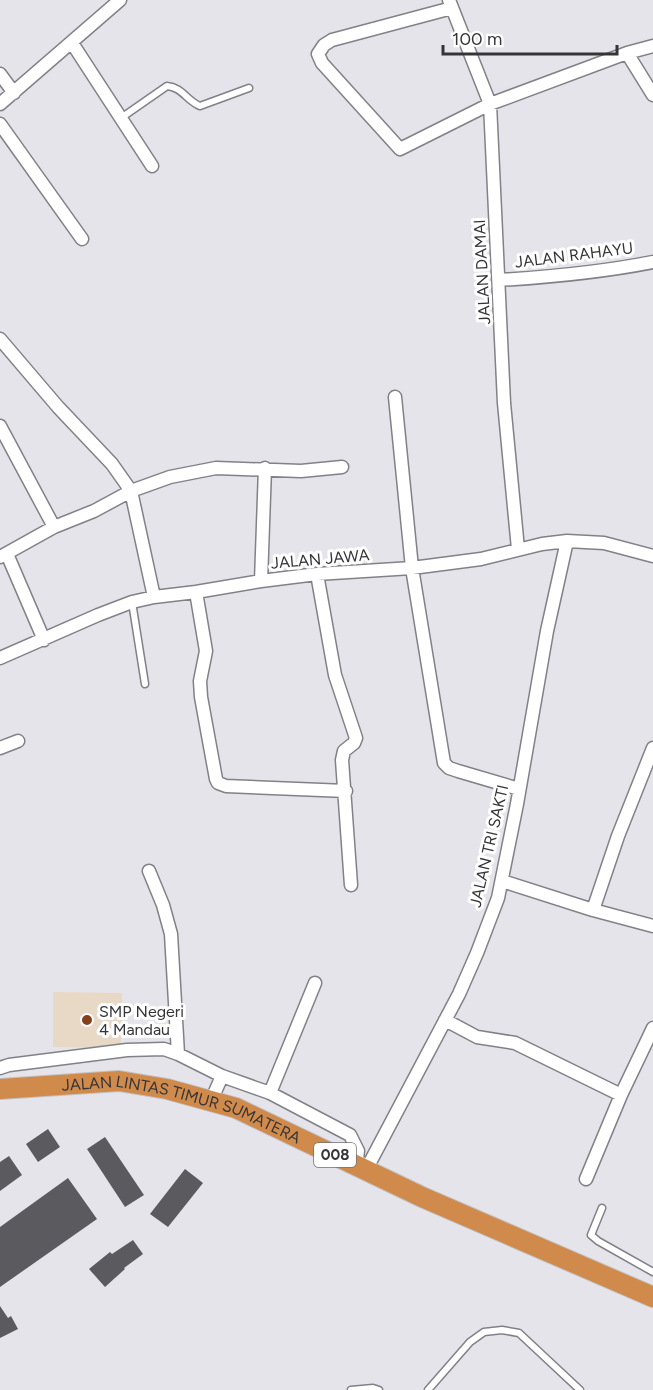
<svg xmlns="http://www.w3.org/2000/svg" width="653" height="1390" font-family="Figtree,sans-serif">
<rect width="100%" height="100%" fill="#e4e4ea"/>
<path fill="#e8d8c6" d="M 53,992 L 122,993 L 121,1048 L 53,1047 Z"/>
<path fill="#5a5a5f" d="M 48,1129 L 60,1147 L 38,1162 L 26,1144 Z
M 105,1137 L 144,1195 L 125,1207 L 87,1149 Z
M 9,1156 L 22,1175 L 0,1191 L 0,1162 Z
M 185,1169 L 203,1183 L 168,1227 L 150,1214 Z
M 68,1178 L 97,1219 L 0,1287 L 0,1227 Z
M 133,1240 L 143,1254 L 124,1268 L 125,1269 L 105,1287 L 89,1269 L 110,1252 L 112,1254 Z
M 0,1306 L 8,1318 L 11,1316 L 18,1329 L 0,1338 Z"/>
<g fill="none" stroke-linecap="round" stroke-linejoin="round">
<defs>
<path id="service" d="M 121,118 L 167,86 C 182,87 187,101 200,106 L 249,88
M 132,602 L 145,684
M 602,1208 L 591,1235 L 598,1241 L 653,1272
M 351,1390 L 373,1388 L 379,1390
M 428,1390 L 470,1342 L 484,1332 L 502,1330 L 519,1333 L 580,1390"/>
<path id="minor" d="M 449,0 L 490,104 L 504,403 L 518,549
M 452,8 L 332,40 L 324,45 L 318,54 L 322,63 L 400,149 L 490,104 L 627,53 L 653,46
M 72,43 L 152,166
M 627,53 L 653,95
M 0,74 L 14,93
M 0,104 L 120,0
M 0,124 L 82,239
M 499,280 C 551,277 602,272 653,262
M 0,339 L 58,407 L 112,464 L 131,491 L 154,597
M 395,397 L 412,568 L 444,763 L 449,768 L 458,771 L 519,789
M 0,426 L 54,527
M 7,554 L 44,640
M 0,557 L 54,527 L 94,511 L 131,491 L 170,477 L 216,468 L 301,471 L 342,467
M 317,574 L 335,675 L 356,738 L 354,743 L 344,751 L 342,760 L 351,885
M 261,581 L 265,468
M 196,592 L 206,651 L 200,681 L 201,697 L 216,779 L 218,783 L 226,786 L 346,791
M 0,658 L 98,615 L 132,602 L 154,597 L 196,592 L 261,581 L 317,574 L 412,568 L 481,559 L 542,544 L 567,541 L 604,543 L 653,556
M 0,748 L 18,741
M 149,871 L 163,905 L 171,934 L 178,1054
M 502,881 L 593,910 L 653,926
M 593,910 L 618,836 L 653,748
M 445,1020 L 477,1037 L 515,1043 L 621,1095
M 0,1068 L 9,1065 L 127,1050 L 164,1049 L 178,1054 L 222,1076 L 211,1101
M 222,1076 L 270,1093 L 350,1135 L 358,1151 L 356,1165
M 270,1093 L 315,983
M 366,1170 L 459,994 L 477,953 L 498,898 L 517,804 L 547,631 L 567,541
M 586,1179 L 621,1095 L 653,1028"/>
<g id="trunk">
<path id="s1" d="M 0,1089 L 119,1081 L 167,1089 L 236,1108 L 422,1197 L 653,1297"/>
</g>
</defs>
<use href="#service" stroke="#818187" stroke-width="9"/>
<use href="#minor" stroke="#818187" stroke-width="15"/>
<use href="#trunk" stroke="#c2c2c3" stroke-width="22"/>
<use href="#service" stroke="#fff" stroke-width="6"/>
<use href="#minor" stroke="#fff" stroke-width="12"/>
<use href="#trunk" stroke="#d08a4c" stroke-width="20"/>
</g>
<circle fill="#87401c" stroke="#fff" stroke-width="2" cx="87" cy="1020" r="6"/>
<g text-anchor="middle" dominant-baseline="central" stroke-width="6" stroke-linejoin="round" paint-order="stroke">
<rect fill="#fff" stroke="#727274" stroke-width="1.5" x="314" y="1143" width="42" height="24" rx="4.5"/>
<g font-size="15" font-weight="bold" fill="#353538">
<text x="335" y="1155">008</text>
</g>
<g font-size="16" fill="#353538" stroke="#fff">
<text transform="translate(574 255) rotate(-7)">JALAN RAHAYU</text>
<text transform="translate(482 272) rotate(-93)">JALAN DAMAI</text>
<text transform="translate(320 559) rotate(-5)">JALAN JAWA</text>
<text transform="translate(489 846) rotate(-77)">JALAN TRI SAKTI</text>
<text stroke="none"><textPath href="#s1" startOffset="186">JALAN LINTAS TIMUR SUMATERA</textPath></text>
</g>
<g font-size="16" fill="#353538" stroke="#fff" text-anchor="start">
<text x="99" y="1011">SMP Negeri<tspan x="99" dy="18">4 Mandau</tspan></text>
</g>
</g>
<path d="M443 45v9h174v-9" fill="none" stroke="#353538" stroke-width="3"/>
<text x="452" y="45" font-size="18" fill="#353538" stroke="#ffffff" stroke-width="4.5" paint-order="stroke">100 m</text>
</svg>
